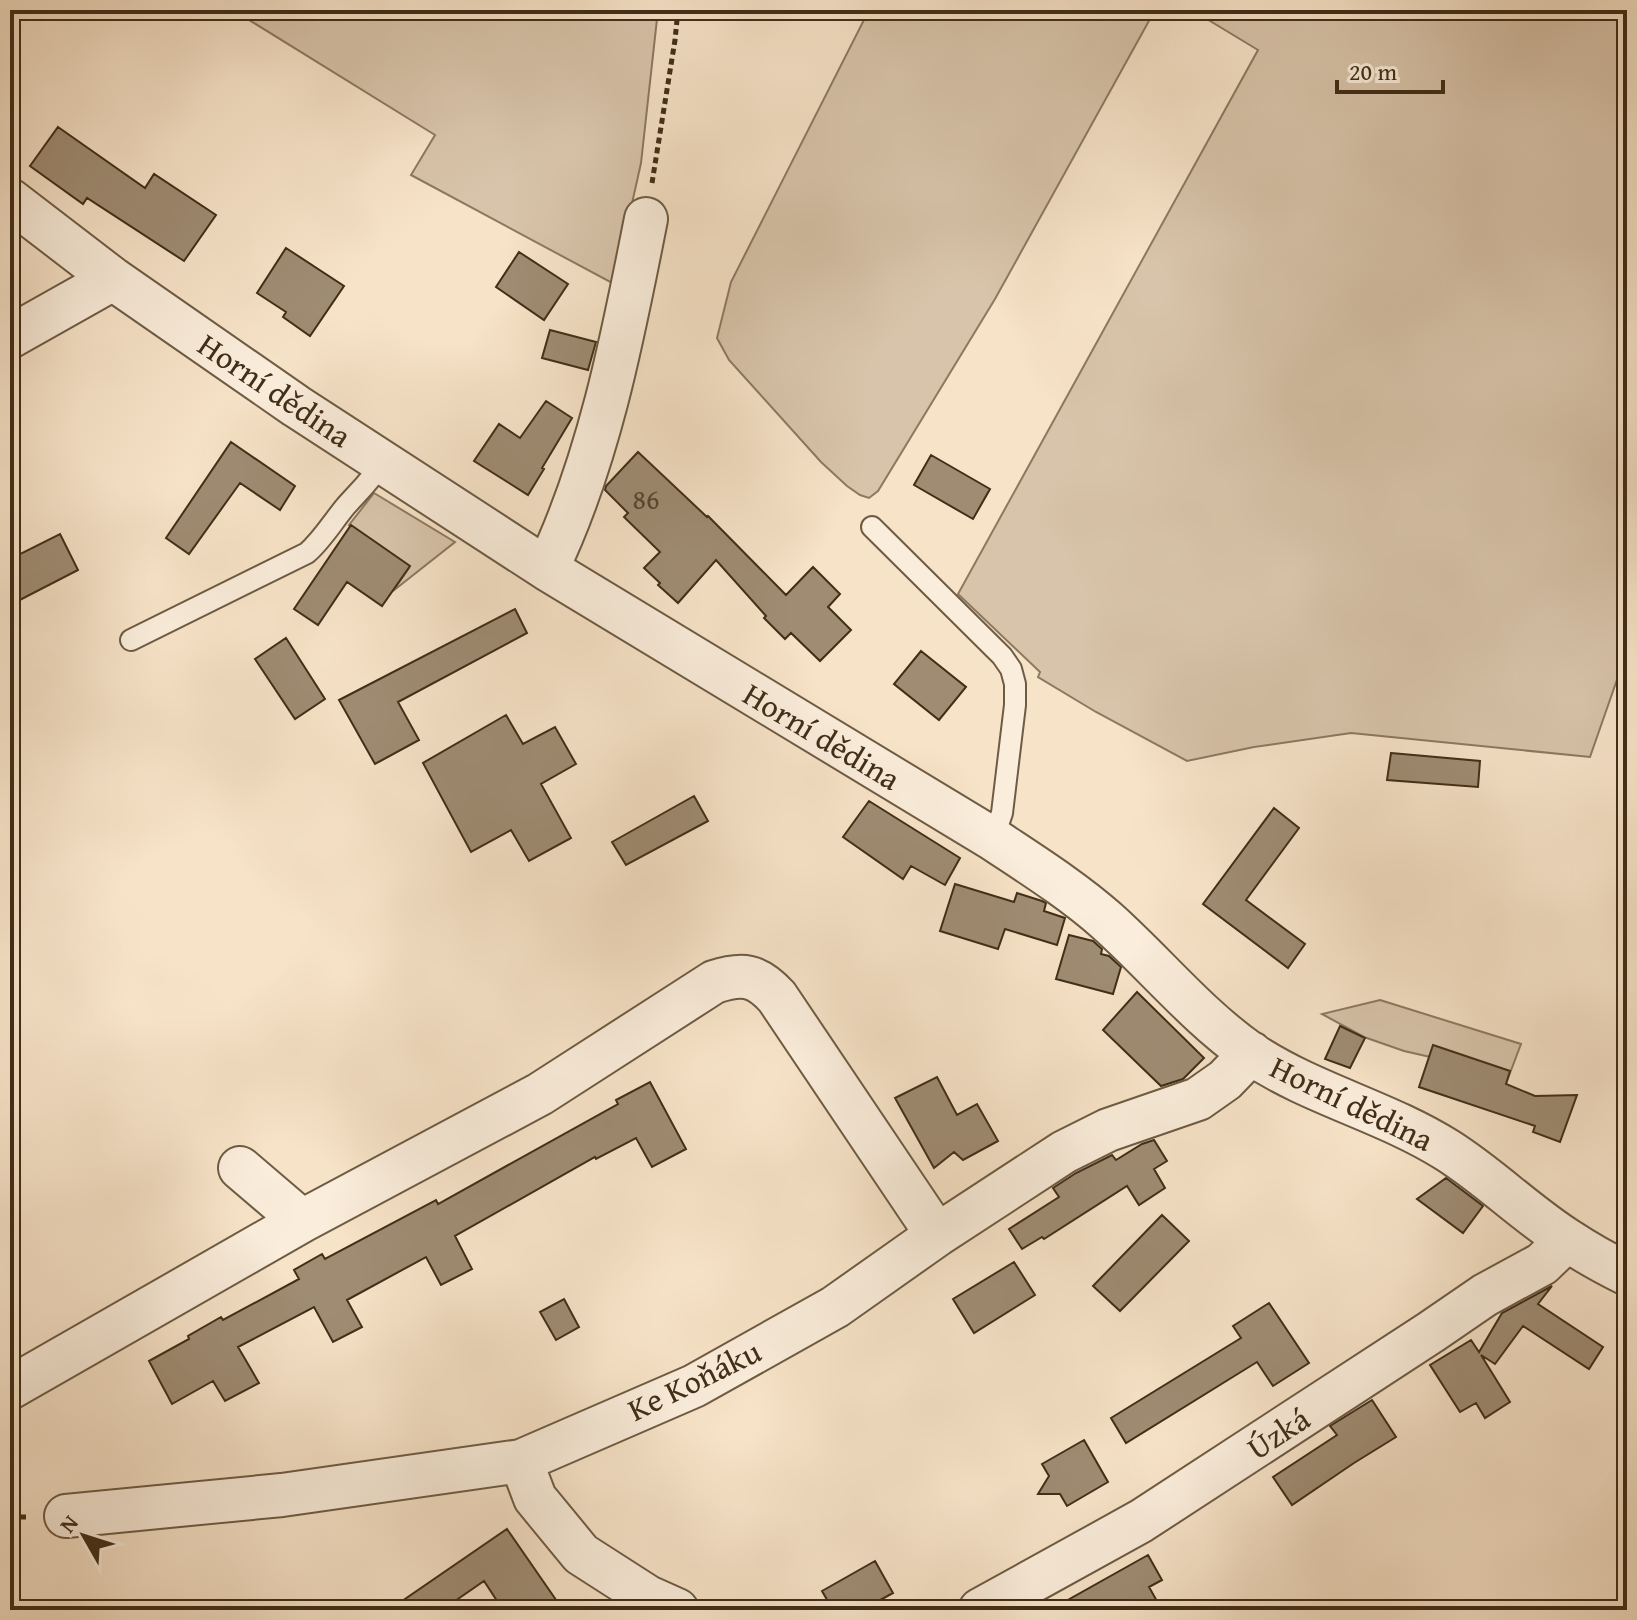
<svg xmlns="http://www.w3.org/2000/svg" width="1637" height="1620" font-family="'Gentium Book Plus',serif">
<rect width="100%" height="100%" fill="#f7e3c8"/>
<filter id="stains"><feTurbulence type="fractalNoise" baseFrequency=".0025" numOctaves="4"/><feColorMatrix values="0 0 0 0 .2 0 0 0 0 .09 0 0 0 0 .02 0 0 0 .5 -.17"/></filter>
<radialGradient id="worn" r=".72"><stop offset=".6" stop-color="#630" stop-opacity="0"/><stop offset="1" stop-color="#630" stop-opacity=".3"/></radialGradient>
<path fill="#d8c4aa" stroke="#8c7960" stroke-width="2" d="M 233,10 L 658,10 L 641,163 L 614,284 L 411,175 L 435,135 Z
M 869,10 L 1155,10 L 995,299 L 878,491 L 869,498 L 860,495 L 847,486 L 821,462 L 729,360 L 717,338 L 731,282 Z
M 1192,10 L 1627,10 L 1627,651 L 1590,757 L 1351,733 L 1254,747 L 1187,761 L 1096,712 L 1038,677 L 1040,672 L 958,594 L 1258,50 Z
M 374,493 L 455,542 L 393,591 L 409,568 L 349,525 Z
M 1380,1000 L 1521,1044 L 1507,1081 L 1461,1064 L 1404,1051 L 1364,1037 L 1322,1014 Z"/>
<path fill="#9f8c73" stroke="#402e17" stroke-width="2" d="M 58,127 L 145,188 L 154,174 L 216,215 L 184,261 L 87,198 L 83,204 L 30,166 Z
M 286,248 L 344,286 L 310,336 L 283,317 L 286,312 L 257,293 Z
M 519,252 L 568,284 L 544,320 L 496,287 Z
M 550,330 L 596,342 L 588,370 L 542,358 Z
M 546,401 L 572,418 L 542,468 L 544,469 L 528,495 L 474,461 L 499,424 L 520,438 Z
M 231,442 L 295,486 L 280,510 L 240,483 L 189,554 L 166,538 Z
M 638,452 L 707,517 L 708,516 L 786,595 L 813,567 L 840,594 L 828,607 L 851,630 L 820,661 L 791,633 L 785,639 L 764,618 L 766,616 L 716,560 L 678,603 L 658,585 L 660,583 L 644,568 L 660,552 L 624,517 L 628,513 L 605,490 L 606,486 Z
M 931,455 L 990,489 L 973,519 L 914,485 Z
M 351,525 L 410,566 L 382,606 L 347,582 L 318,625 L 294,609 Z
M 60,534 L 78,570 L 10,605 L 10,559 Z
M 515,609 L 527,633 L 398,702 L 419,740 L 375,764 L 339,700 Z
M 286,638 L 325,699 L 295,719 L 255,659 Z
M 921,651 L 966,687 L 939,720 L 894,684 Z
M 506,715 L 523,744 L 555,727 L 576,764 L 541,784 L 571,838 L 529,861 L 511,830 L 471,852 L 423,763 Z
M 1391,753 L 1480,761 L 1478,787 L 1387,780 Z
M 694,796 L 708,821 L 626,865 L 612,842 Z
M 869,801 L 960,858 L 945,885 L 911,866 L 903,879 L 843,837 Z
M 1274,808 L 1299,828 L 1246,900 L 1305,944 L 1288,968 L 1203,904 Z
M 955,884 L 1014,902 L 1017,893 L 1042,901 L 1046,903 L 1044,911 L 1065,918 L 1057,945 L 1005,929 L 998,949 L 940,931 Z
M 1069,935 L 1093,941 L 1102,949 L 1101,954 L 1109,956 L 1121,967 L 1113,994 L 1056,979 Z
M 1137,992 L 1204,1058 L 1183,1079 L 1161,1086 L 1103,1030 Z
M 1340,1026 L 1365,1038 L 1350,1068 L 1325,1059 Z
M 1433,1045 L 1510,1071 L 1506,1084 L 1535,1096 L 1577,1095 L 1560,1142 L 1533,1132 L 1535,1126 L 1419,1087 Z
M 937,1077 L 957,1115 L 977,1104 L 998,1141 L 963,1160 L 954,1152 L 934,1168 L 895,1098 Z
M 650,1082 L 686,1149 L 652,1167 L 636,1138 L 596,1159 L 595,1157 L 455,1236 L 472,1269 L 441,1285 L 426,1257 L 347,1300 L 362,1327 L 333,1342 L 314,1307 L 238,1347 L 259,1383 L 225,1401 L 213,1381 L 172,1404 L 149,1361 L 189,1339 L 188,1336 L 221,1317 L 223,1320 L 299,1279 L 294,1270 L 322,1254 L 325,1259 L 436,1200 L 438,1204 L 618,1104 L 616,1100 Z
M 1154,1140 L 1167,1161 L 1154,1169 L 1165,1188 L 1139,1205 L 1127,1186 L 1044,1239 L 1042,1237 L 1022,1249 L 1009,1229 L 1059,1197 L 1053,1188 L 1076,1173 L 1112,1155 L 1116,1160 L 1142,1144 Z
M 1446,1178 L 1483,1206 L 1463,1233 L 1417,1199 Z
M 1162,1215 L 1189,1241 L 1120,1311 L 1093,1286 Z
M 1014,1262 L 1035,1295 L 974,1333 L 953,1299 Z
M 1552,1286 L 1538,1304 L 1603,1347 L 1589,1369 L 1523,1326 L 1495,1364 L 1481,1355 L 1510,1402 L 1485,1418 L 1476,1403 L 1460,1412 L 1430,1365 L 1471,1340 L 1479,1352 L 1502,1313 Z
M 564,1299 L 579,1327 L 556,1340 L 540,1312 Z
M 1269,1303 L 1309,1363 L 1273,1386 L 1257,1362 L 1126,1443 L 1111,1418 L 1241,1338 L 1233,1326 Z
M 1372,1400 L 1396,1437 L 1354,1463 L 1292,1505 L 1273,1477 L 1337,1435 L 1330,1426 Z
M 1084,1440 L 1108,1482 L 1067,1506 L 1060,1494 L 1038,1494 L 1049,1476 L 1042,1464 Z
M 507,1529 L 563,1610 L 503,1610 L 484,1581 L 442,1610 L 389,1610 Z
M 1148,1555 L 1162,1580 L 1149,1587 L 1162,1610 L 1050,1610 Z
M 875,1561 L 893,1593 L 862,1610 L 833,1610 L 822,1591 Z"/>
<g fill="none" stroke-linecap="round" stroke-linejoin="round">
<defs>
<path id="lane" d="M 872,527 L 1002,656 L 1011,669 L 1015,684 L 1015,705 L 1002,813 L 993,839
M 131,640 L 307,553 C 322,540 332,523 345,507 C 358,492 372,480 382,462"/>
<path id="street" d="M 10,200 L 113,279 L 296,406 L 547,569 L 993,839 C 1032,865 1072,890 1107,921 C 1155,964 1197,1016 1250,1053 C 1311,1094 1385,1111 1447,1150 C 1490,1177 1526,1214 1569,1241 C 1587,1253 1607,1264 1627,1274
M 10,337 L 113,279
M 547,569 C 599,461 623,336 646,219
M 240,1168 L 302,1221
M 10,1388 L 302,1221 L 540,1094 L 714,982 C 742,973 756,974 777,997 L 937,1235
M 521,1461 L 535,1498 L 581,1554 L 648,1597 L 677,1610
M 66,1516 L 282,1495 L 521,1461 L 694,1386 L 835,1307 L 937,1235 L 1064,1152 L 1108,1130 L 1198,1099 L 1225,1080 L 1251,1053
M 980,1610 L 1141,1521 L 1431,1332 L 1485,1295 L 1542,1264 L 1567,1240"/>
</defs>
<use href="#lane" stroke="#6e5b43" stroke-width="24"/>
<use href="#street" stroke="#6e5b43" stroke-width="46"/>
<path stroke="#402e17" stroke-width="5" stroke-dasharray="6 4" stroke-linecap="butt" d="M 652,183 L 675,40 L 678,10
M 10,1517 L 29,1517"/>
<use href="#lane" stroke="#faeddb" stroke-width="20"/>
<use href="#street" stroke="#faeddb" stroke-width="42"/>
</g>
<g text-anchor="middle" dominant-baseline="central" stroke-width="6" stroke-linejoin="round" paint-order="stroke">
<g font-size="28" fill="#58462e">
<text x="646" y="498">86</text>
</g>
<g font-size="32" fill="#402e17" stroke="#faeddb">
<text transform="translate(275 390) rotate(34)">Horní dědina</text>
<text transform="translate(822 736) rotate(31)">Horní dědina</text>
<text transform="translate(1352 1103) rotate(26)">Horní dědina</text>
<text transform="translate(694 1380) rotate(-26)">Ke Koňáku</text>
<text transform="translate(1278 1433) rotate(-33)">Úzká</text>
</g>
</g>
<rect width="1637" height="1620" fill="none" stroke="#f7e3c8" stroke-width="40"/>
<rect x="12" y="12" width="1613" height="1596" fill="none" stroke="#402e17" stroke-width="4"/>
<rect x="20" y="20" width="1597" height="1580" fill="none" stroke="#402e17" stroke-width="2"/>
<g transform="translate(84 1536) rotate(309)" stroke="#faeddb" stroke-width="6" paint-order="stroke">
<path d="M0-6L14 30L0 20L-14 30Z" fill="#402e17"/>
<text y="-12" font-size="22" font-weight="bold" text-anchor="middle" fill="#402e17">N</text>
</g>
<path d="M1337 80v12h106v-12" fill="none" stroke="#402e17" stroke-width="4"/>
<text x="1349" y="80" font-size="24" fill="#402e17" stroke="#faeddb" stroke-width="6" paint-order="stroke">20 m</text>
<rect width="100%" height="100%" filter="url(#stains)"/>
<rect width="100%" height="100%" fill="url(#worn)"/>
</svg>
